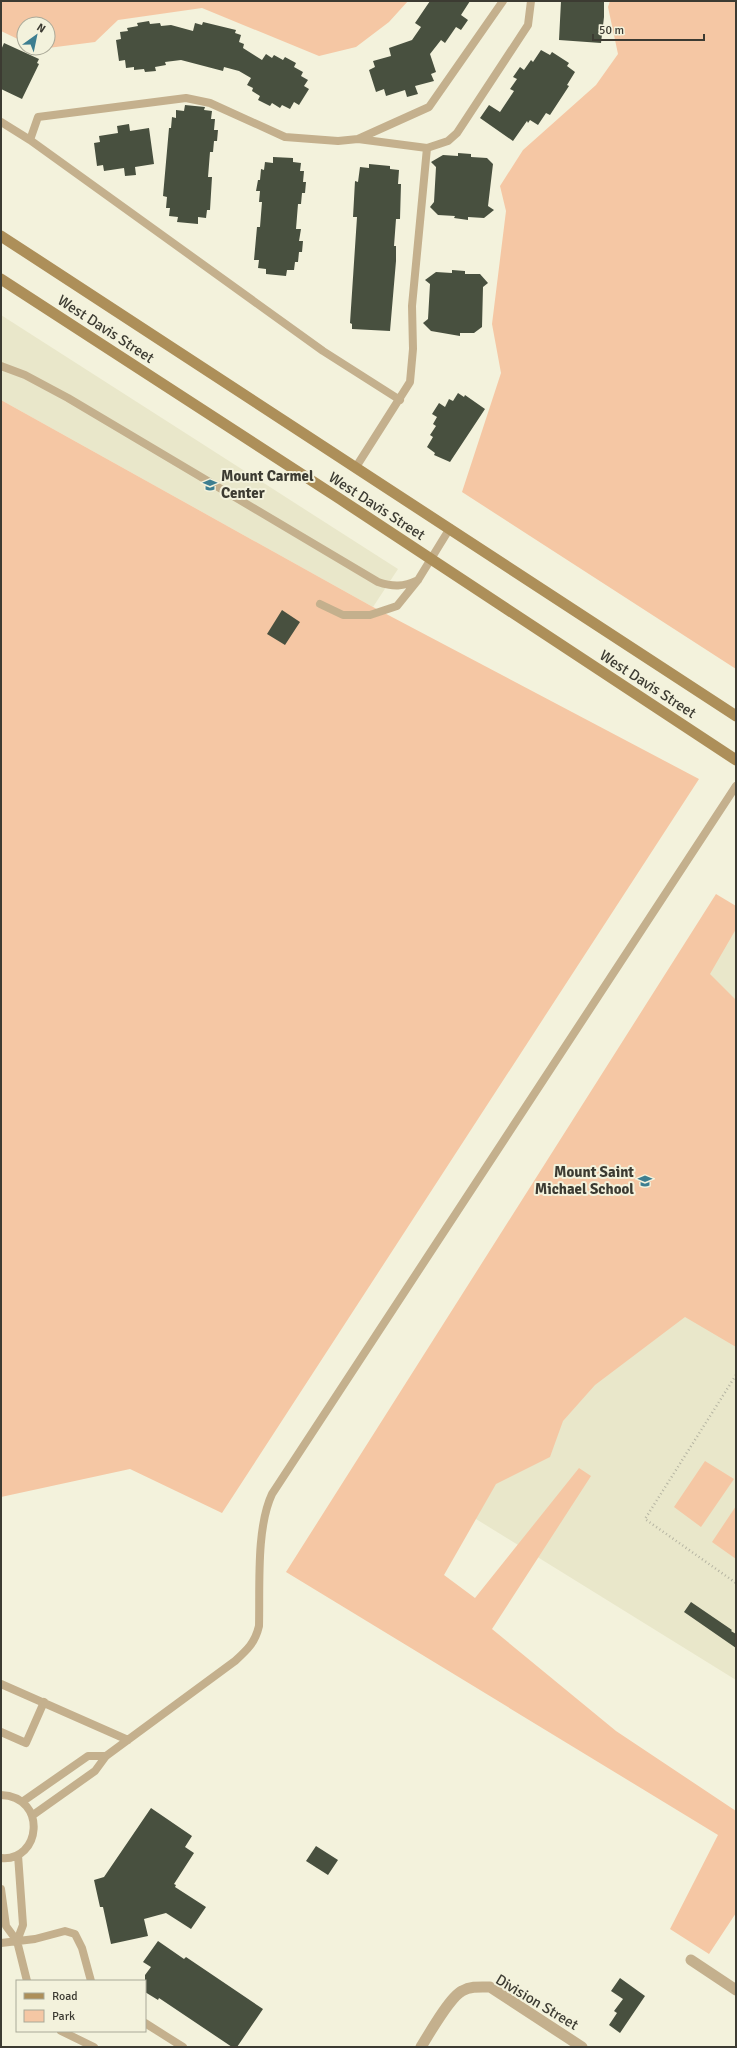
<svg xmlns="http://www.w3.org/2000/svg" width="737" height="2048" font-family="Signika,sans-serif">
<rect width="100%" height="100%" fill="#f3f2dc"/>
<path fill="#e9e7ca" d="M 1,315 L 398,569 L 373,607 L 1,400 Z
M 736,909 L 736,1680 L 371,1454 Z"/>
<path fill="#f5c7a4" d="M 1,1 L 408,1 L 389,22 L 356,47 L 319,56 L 202,8 L 118,20 L 95,42 L 48,48 L 48,24 L 24,24 L 24,42 L 1,31 Z
M 610,1 L 736,1 L 736,669 L 462,492 L 501,373 L 492,324 L 506,211 L 500,186 L 523,150 L 596,85 L 618,54 L 608,7 Z
M 1,400 L 373,607 L 699,779 L 222,1513 L 130,1469 L 1,1497 Z
M 716,894 L 736,906 L 736,929 L 710,974 L 736,1000 L 736,1347 L 685,1317 L 595,1385 L 563,1421 L 550,1457 L 496,1484 L 444,1575 L 475,1598 L 579,1468 L 591,1476 L 492,1629 L 616,1731 L 736,1811 L 736,1913 L 709,1954 L 670,1929 L 718,1835 L 286,1572 Z
M 705,1461 L 734,1479 L 701,1527 L 674,1507 Z
M 736,1506 L 736,1559 L 712,1542 Z"/>
<path fill="#48503f" d="M 430,1 L 470,1 L 461,15 L 468,20 L 461,30 L 456,27 L 445,43 L 441,40 L 430,54 L 436,72 L 431,74 L 434,81 L 415,86 L 418,94 L 407,97 L 405,90 L 386,96 L 384,89 L 376,92 L 369,70 L 375,67 L 373,61 L 391,56 L 389,48 L 412,40 L 421,27 L 415,23 Z
M 561,1 L 604,1 L 604,17 L 601,43 L 559,40 Z
M 149,21 L 150,24 L 160,23 L 161,26 L 171,25 L 193,31 L 195,23 L 202,25 L 203,22 L 236,30 L 235,33 L 241,35 L 239,42 L 244,44 L 243,48 L 262,60 L 266,54 L 272,58 L 274,55 L 283,60 L 285,57 L 296,63 L 294,67 L 303,72 L 301,76 L 308,80 L 304,86 L 309,89 L 299,105 L 294,102 L 290,109 L 282,105 L 280,108 L 272,103 L 270,106 L 258,100 L 260,96 L 252,91 L 253,88 L 247,85 L 251,78 L 239,71 L 224,67 L 223,71 L 181,60 L 165,62 L 166,65 L 155,67 L 156,71 L 145,72 L 144,69 L 134,70 L 134,67 L 126,68 L 125,60 L 119,61 L 116,40 L 121,39 L 120,32 L 128,31 L 127,28 L 138,26 L 137,23 Z
M 4,43 L 39,59 L 37,63 L 39,64 L 22,99 L 1,89 L 1,50 Z
M 541,50 L 550,55 L 552,52 L 569,63 L 567,66 L 575,72 L 567,85 L 569,86 L 550,115 L 546,113 L 538,125 L 530,120 L 528,123 L 527,121 L 513,141 L 480,118 L 489,105 L 500,112 L 514,91 L 510,89 L 517,79 L 513,77 L 520,67 L 524,70 L 531,60 L 533,62 Z
M 185,105 L 205,107 L 204,110 L 212,111 L 211,119 L 215,119 L 214,130 L 218,130 L 217,141 L 214,141 L 213,152 L 210,152 L 208,177 L 212,177 L 210,210 L 207,210 L 206,218 L 198,217 L 198,224 L 177,222 L 178,217 L 169,216 L 170,208 L 166,208 L 167,197 L 163,196 L 169,128 L 171,128 L 172,117 L 176,118 L 176,110 L 184,111 Z
M 129,124 L 130,131 L 149,128 L 154,164 L 135,167 L 136,175 L 125,176 L 124,168 L 104,171 L 103,165 L 97,166 L 94,143 L 100,142 L 99,136 L 118,133 L 117,126 Z
M 458,153 L 471,154 L 471,157 L 487,158 L 493,164 L 488,206 L 494,210 L 484,218 L 468,217 L 468,220 L 454,218 L 455,216 L 438,215 L 430,207 L 434,202 L 436,167 L 431,162 L 443,155 L 458,156 Z
M 273,157 L 293,158 L 293,162 L 301,163 L 300,171 L 304,171 L 303,182 L 306,182 L 305,193 L 302,193 L 301,204 L 298,204 L 296,229 L 301,229 L 299,241 L 303,241 L 302,252 L 299,252 L 298,262 L 295,262 L 294,270 L 287,270 L 286,276 L 266,274 L 266,269 L 258,268 L 259,260 L 254,260 L 257,227 L 260,227 L 262,202 L 259,202 L 260,191 L 256,191 L 258,180 L 260,180 L 261,169 L 264,170 L 265,162 L 273,163 Z
M 369,164 L 390,166 L 390,169 L 399,170 L 398,184 L 401,184 L 400,219 L 396,219 L 394,246 L 396,246 L 396,261 L 390,331 L 352,329 L 352,324 L 350,323 L 357,217 L 353,217 L 355,181 L 358,182 L 360,167 L 369,168 Z
M 452,270 L 465,271 L 465,274 L 480,274 L 488,283 L 483,287 L 482,327 L 474,333 L 460,333 L 460,336 L 431,331 L 423,323 L 428,319 L 430,284 L 425,280 L 436,272 L 452,273 Z
M 458,393 L 464,397 L 465,395 L 485,409 L 450,462 L 434,455 L 435,453 L 427,447 L 433,437 L 430,435 L 436,426 L 433,424 L 437,417 L 432,414 L 439,403 L 445,407 L 449,399 L 453,401 Z
M 282,610 L 300,622 L 285,645 L 267,634 Z
M 691,1602 L 732,1630 L 731,1631 L 736,1634 L 736,1648 L 684,1612 Z
M 151,1808 L 192,1836 L 185,1847 L 194,1853 L 174,1884 L 176,1885 L 175,1887 L 206,1907 L 191,1929 L 166,1913 L 144,1919 L 148,1936 L 111,1944 L 103,1907 L 100,1907 L 94,1880 L 104,1877 Z
M 316,1846 L 338,1860 L 328,1875 L 306,1861 Z
M 158,1941 L 184,1959 L 186,1957 L 263,2009 L 237,2047 L 232,2047 L 159,1998 L 158,2000 L 145,1992 L 145,1975 L 151,1967 L 143,1962 Z
M 620,1978 L 645,1996 L 620,2033 L 609,2025 L 617,2013 L 614,2011 L 623,1999 L 611,1991 Z"/>
<g fill="none" stroke-linecap="round" stroke-linejoin="round">
<path stroke="#b5b4a2" stroke-width="2.5" stroke-dasharray="1 3" stroke-linecap="butt" d="M 736,1375 L 645,1519 L 736,1583"/>
<path stroke="#c4b08d" stroke-width="8" d="M 1,122 L 30,140 L 323,351 L 400,400
M 358,139 L 429,107 L 503,1
M 30,140 L 38,117 L 186,98 L 210,103 L 285,137 L 338,141 L 358,139 L 427,148 L 412,306 L 413,349 L 410,382 L 356,467
M 427,148 L 448,141 L 457,133 L 528,25 L 531,1
M 1,366 L 25,375 L 68,398 L 378,582 C 393,587 403,587 418,580
M 320,604 L 343,615 L 370,615 L 397,606 L 418,580 L 450,528
M 1,1684 L 128,1740
M 1,1732 L 26,1743 L 44,1702
M 1,1795 C 48,1797 41,1862 1,1858
M 22,1802 L 88,1756 L 106,1756
M 33,1815 L 95,1771 L 106,1756 L 235,1661 C 247,1650 255,1643 259,1626 C 260,1587 256,1528 272,1494 L 736,786
M 1,1889 L 6,1926 L 17,1941 L 27,1981
M 17,1941 L 23,1925 L 18,1855
M 1,1943 L 35,1939 L 65,1931 L 75,1934 L 82,1948 L 91,1981
M 145,2023 L 183,2047
M 61,2031 L 94,2047"/>
<path stroke="#c4b08d" stroke-width="11" d="M 691,1960 L 736,1990
M 421,2047 C 429,2034 450,1997 462,1991 C 471,1986 480,1987 490,1987 L 582,2047"/>
<path stroke="#ad8f59" stroke-width="11" d="M 1,236 L 736,716
M 1,279 L 340,499 L 736,760"/>
</g>
<defs>
<symbol id="university-bare" viewBox="-9 -9 18 18"><path d="M0-5L7-2L0 1L-7-2ZM-4 1L0 2.5L4 1V4Q0 6-4 4Z" fill="#3d7e90" stroke="#f3f2dc" stroke-width="2.5" paint-order="stroke"/></symbol>
<symbol id="school-bare" viewBox="-9 -9 18 18"><path d="M0-5L7-2L0 1L-7-2ZM-4 1L0 2.5L4 1V4Q0 6-4 4Z" fill="#3d7e90" stroke="#f3f2dc" stroke-width="2.5" paint-order="stroke"/></symbol>
</defs>
<g fill-rule="evenodd">
<use href="#university-bare" x="200" y="475" width="20" height="20"/>
<use href="#school-bare" x="635" y="1171" width="20" height="20"/>
</g>
<g text-anchor="middle" dominant-baseline="central" stroke-width="4" stroke-linejoin="round" paint-order="stroke">
<g font-size="15" fill="#3c3b32" stroke="#f3f2dc">
<text transform="translate(106 329) rotate(33)">West Davis Street</text>
<text transform="translate(377 506) rotate(33)">West Davis Street</text>
<text transform="translate(648 684) rotate(33)">West Davis Street</text>
<text transform="translate(537 2002) rotate(31)">Division Street</text>
</g>
<g font-size="15" font-weight="bold" fill="#3c3b32" stroke="#f3f2dc" text-anchor="start">
<text x="221" y="476">Mount Carmel<tspan x="221" dy="17">Center</tspan></text>
<text x="634" y="1172" text-anchor="end">Mount Saint<tspan x="634" dy="17">Michael School</tspan></text>
</g>
</g>
<rect width="737" height="2048" fill="none" stroke="#3c3b32" stroke-width="4"/>
<rect x="16" y="1980" width="130" height="52" fill="#f3f2dc" stroke="#aaa998"/>
<rect x="24" y="1993" width="20" height="6" fill="#ad8f59" stroke="#aaa998"/>
<text x="52" y="2000" font-size="12" fill="#3c3b32">Road</text>
<rect x="24" y="2010" width="20" height="12" fill="#f5c7a4" stroke="#aaa998"/>
<text x="52" y="2020" font-size="12" fill="#3c3b32">Park</text>
<g transform="translate(36 36) rotate(33)"><circle r="19" fill="#f3f2dc" stroke="#aaa998"/>
<path d="M0-3L7 15L0 10L-7 15Z" fill="#3d7e90"/>
<text y="-6" font-size="11" font-weight="bold" text-anchor="middle" fill="#3c3b32">N</text>
</g>
<path d="M593 34v6h111v-6" fill="none" stroke="#3c3b32" stroke-width="2"/>
<text x="599" y="34" font-size="12" fill="#3c3b32" stroke="#f3f2dc" stroke-width="3" paint-order="stroke">50 m</text>
</svg>
